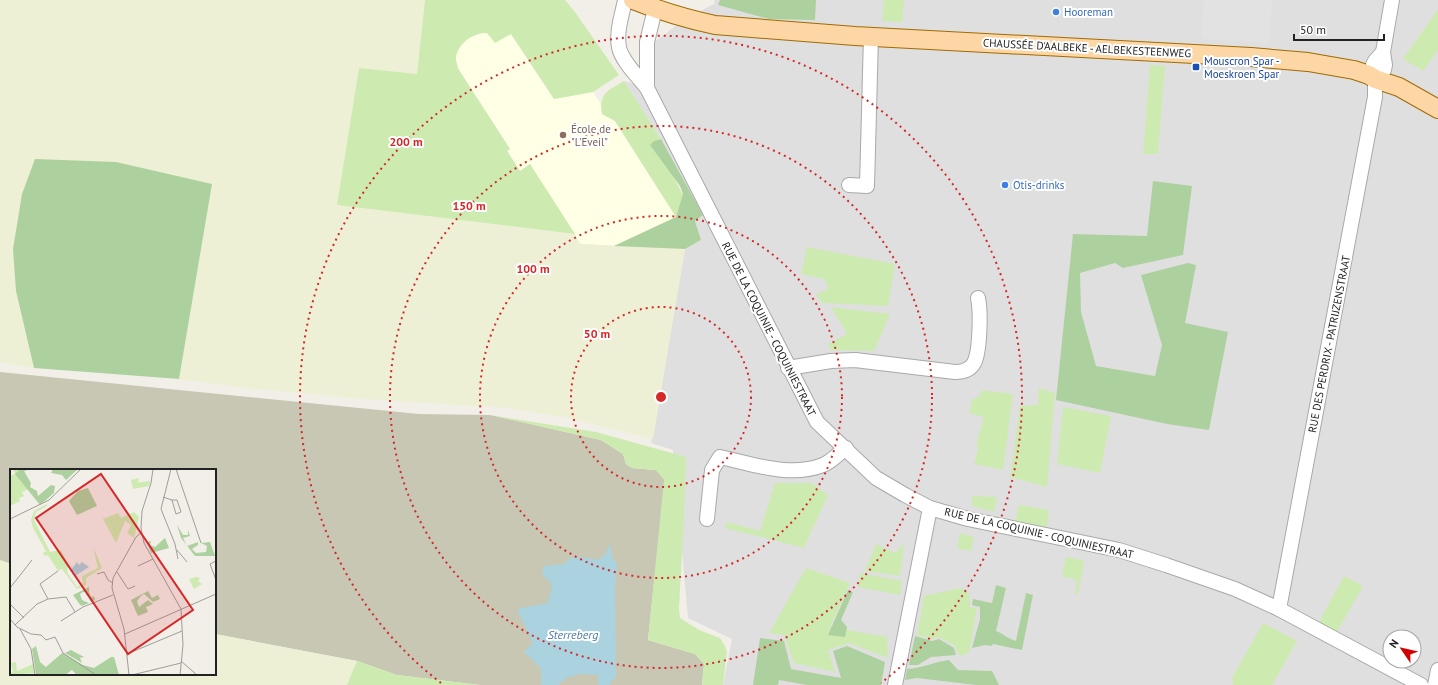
<svg xmlns="http://www.w3.org/2000/svg" width="1438" height="685" font-family="'PT Sans',sans-serif">
  <style>
    .residential { fill: #e0dfdf; fill-rule: evenodd }
    .education { fill: #ffffe5 }
    .construction { fill: #c7c7b4 }
    .farmland { fill: #eef0d5 }
    .grass { fill: #cdebb0 }
    .forest { fill: #add19e }
    .parking { fill: #e2e2e2 }
    .water { fill: #aad3df }
    .lines { fill: none; stroke-linecap: round; stroke-linejoin: round }
    .minor-casing { stroke: #a9a9a9; stroke-width: 16 }
    .major-casing { stroke: #a06b00; stroke-width: 20 }
    .minor { stroke: #fff; stroke-width: 14 }
    .major { stroke: #fcd6a4; stroke-width: 18 }
    .ring { fill: none; stroke: #d62828; stroke-width: 2; stroke-dasharray: 2 4 }
    .shop-dot { fill: #3f7fe0; stroke: #fff; stroke-width: 1.5 }
    .transit-dot { fill: #1a4fb4; stroke: #fff; stroke-width: 1.5 }
    .education-dot { fill: #8d6e63; stroke: #fff; stroke-width: 1.5 }
    .labels { text-anchor: middle; stroke-width: 4; stroke-linejoin: round; paint-order: stroke }
    .shop-label { font-size: 11px; fill: #366cbe; stroke: #fff; text-anchor: start }
    .street-label { font-size: 11px; fill: #222; stroke: #fff }
    .transit-label { font-size: 11px; fill: #164399; stroke: #fff; text-anchor: start }
    .education-label { font-size: 11px; fill: #785e54; stroke: #fff; text-anchor: start }
    .water-label { font-size: 12px; font-style: italic; fill: #4a7aab; stroke: #fff }
    .inset-road { fill: none; stroke: #9f9d99; stroke-width: 1 }
    .view { fill: #d62828; fill-opacity: 0.15; stroke: #d62828; stroke-width: 2 }
    .inset-edge { fill: none; stroke: #222; stroke-width: 2 }
    .centre { fill: #d62828; stroke: #fff; stroke-width: 2 }
    .ring-label { font-size: 12px; text-anchor: middle; font-weight: bold; fill: #d62828; stroke: #fff; stroke-width: 4; stroke-linejoin: round; paint-order: stroke }
  </style>
  <rect width="100%" height="100%" fill="#f2efe9"/>
  <path class="residential" d="M715 0H1438V685H723L732 639 688 618 673 450 651 443 685 249 701 240 695 221 703 215 661 139 624 81 647 88 654 42 685 19 714 4ZM1390 637H1414V661H1390Z"/>
  <polygon class="education" points="483,33 487,33 490,36 511,34 554,99 593,92 600,103 602,114 615,121 676,217 614,246 580,244 530,164 520,171 507,151 510,149 459,70 456,61 456,55 460,47 467,39"/>
  <polygon class="construction" points="0,372 419,414 490,415 601,440 623,454 626,464 632,468 656,470 665,480 648,640 695,654 704,664 702,685 480,685 397,675 357,661 215,634 215,470 11,470 11,564 0,560"/>
  <g class="farmland">
    <polygon points="0,0 425,0 417,74 359,68 337,205 575,234 580,244 685,249 653,439 563,417 506,408 377,400 246,388 179,379 212,184 29,341 34,368 0,362"/>
    <polygon points="0,560 11,564 11,674 215,674 215,634 357,661 347,685 0,685"/>
  </g>
  <g class="grass">
    <path d="M425 0H565L575 12 619 75 593 92 554 99 511 34 495 43 487 33C474 32 458 43 456 57 456 62 457 66 459 70L510 149 507 151 520 171 530 164 575 234 337 205 359 68 417 74Z"/>
    <polygon points="884,0 904,0 902,22 882,21"/>
    <polygon points="1438,9 1438,50 1423,71 1403,59"/>
    <polygon points="1150,65 1165,66 1158,154 1143,154"/>
    <path d="M624 81 661 139 654 141 683 195 676 217 615 121 602 114C599 93 607 91 624 81Z"/>
    <polygon points="807,247 895,264 888,306 822,303 816,295 829,288 824,279 801,274"/>
    <polygon points="831,307 890,314 874,351 831,350 828,344 847,334"/>
    <polygon points="1039,388 1055,393 1047,487 1010,477 1020,406 1038,405"/>
    <polygon points="982,390 1013,394 1003,470 974,464 978,449 977,442 984,417 969,413 972,400 980,396"/>
    <polygon points="1063,407 1111,416 1100,473 1057,464"/>
    <polygon points="490,415 596,432 686,457 684,518 679,608 680,618 699,630 720,638 725,646 727,652 723,685 702,685 704,664 695,654 648,640 664,480 656,470 632,468 626,464 623,454 601,440"/>
    <polygon points="775,483 812,483 828,495 804,548 725,528 727,522 760,531"/>
    <polygon points="972,496 997,497 994,512 972,506"/>
    <polygon points="1019,505 1049,510 1047,528 1015,521"/>
    <polygon points="960,533 974,537 971,551 957,548"/>
    <polygon points="904,542 900,576 865,571 876,544 896,553"/>
    <polygon points="1066,557 1084,561 1078,594 1075,594 1077,580 1062,576"/>
    <polygon points="806,568 850,583 830,627 887,637 888,658 849,643 828,650 835,672 794,663 784,635 769,633"/>
    <polygon points="860,573 902,581 900,595 858,587"/>
    <polygon points="1344,576 1363,586 1337,632 1319,622"/>
    <polygon points="960,588 968,591 970,599 970,608 977,608 969,653 960,656 954,645 939,637 932,639 917,635 924,596"/>
    <polygon points="1263,623 1297,641 1272,685 1233,685 1232,678"/>
    <polygon points="357,661 397,675 480,685 347,685"/>
  </g>
  <g class="forest">
    <polygon points="720,0 816,0 815,20 769,19 718,5"/>
    <polygon points="661,139 703,215 695,221 701,240 685,249 614,246 676,217 683,194 680,186 650,145 654,141"/>
    <polygon points="35,159 116,162 212,184 179,379 34,368 16,291 13,249 22,194"/>
    <polygon points="1153,181 1192,186 1183,255 1123,268 1115,263 1080,273 1081,312 1096,366 1155,376 1162,345 1141,275 1188,263 1196,265 1185,323 1228,332 1209,430 1167,424 1056,400 1073,234 1147,236"/>
    <path d="M996 585 1006 588 996 631C1004 634 1008 639 1016 641L1026 593 1033 595 1022 650 993 644 992 646 985 645 972 648 980 619V607L972 605 973 599 992 603Z"/>
    <polygon points="848,590 853,592 841,620 847,627 845,637 828,635"/>
    <polygon points="915,636 932,641 939,639 954,648 956,655 931,657 918,665 909,665"/>
    <polygon points="760,638 784,641 791,669 841,678 833,651 847,646 885,662 881,685 807,685 779,680 778,685 753,685"/>
    <path d="M949 660 958 670 992 671 999 685H976L917 678 905 680 907 669C922 668 934 662 949 660Z"/>
  </g>
  <polygon class="parking" points="1204,0 1272,0 1269,43 1201,39"/>
  <polygon class="water" points="610,544 612,557 617,564 615,587 616,676 609,685 598,685 598,675 581,674 568,677 558,685 541,685 541,668 524,652 533,643 517,609 548,603 552,584 542,574 544,566 564,564 570,558 581,557 599,560 605,554"/>
  <g class="lines">
    <g class="minor-casing">
      <g id="minor">
        <path d="M625 0C622 15 616 32 619 47 621 60 638 77 647 88L817 422 876 478 905 495 930 508 968 519 1119 550 1166 565 1235 589 1279 609 1421 685"/>
        <polyline points="1375,79 1384,70 1385,65 1383,52 1392,0"/>
        <polyline points="647,88 647,42 655,9"/>
        <polyline points="849,185 867,186 871,36"/>
        <path d="M788 368 831 361 855 360 955 372C962 372 970 370 974 363 980 352 981 312 978 298"/>
        <path d="M707 519 712 470 720 457C753 464 790 478 823 465 831 462 839 453 846 448"/>
        <polyline points="1279,609 1375,97 1375,79 1372,70 1373,65 1375,61 1383,52"/>
        <polyline points="895,685 930,508"/>
        <polyline points="1435,685 1438,670"/>
      </g>
    </g>
    <g class="major-casing">
      <path id="major" d="M633 0C660 11 687 19 715 25L855 36 1251 57 1308 62 1354 70 1369 75 1375 79 1399 87 1438 109"/>
    </g>
    <use href="#minor" class="minor"/>
    <use href="#major" class="major"/>
  </g>
  <g class="ring">
    <circle cx="661" cy="397" r="90"/>
    <circle cx="661" cy="397" r="181"/>
    <circle cx="661" cy="397" r="271"/>
    <path d="M441 683A361 361 0 1 1 881 683"/>
  </g>
  <g class="shop-dot">
    <circle cx="1056" cy="12" r="4"/>
    <circle cx="1005" cy="185" r="4"/>
  </g>
  <rect class="transit-dot" x="1192" y="63" width="8" height="8" rx="2"/>
  <circle class="education-dot" cx="563" cy="135" r="4"/>
  <g class="labels">
    <g class="shop-label">
      <text x="1064" y="16">Hooreman</text>
      <text x="1013" y="189">Otis-drinks</text>
    </g>
    <g class="street-label">
      <text transform="translate(1087 48) rotate(3)" y="4">CHAUSSÉE D'AALBEKE - AELBEKESTEENWEG</text>
      <text transform="translate(769 329) rotate(63)" y="4">RUE DE LA COQUINIE - COQUINIESTRAAT</text>
      <text transform="translate(1329 344) rotate(-79)" y="4">RUE DES PERDRIX - PATRIJZENSTRAAT</text>
      <text transform="translate(1039 533) rotate(13)" y="4">RUE DE LA COQUINIE - COQUINIESTRAAT</text>
    </g>
    <g class="transit-label">
      <text x="1204" y="65">Mouscron Spar -<tspan x="1204" dy="13">Moeskroen Spar</tspan></text>
    </g>
    <g class="education-label">
      <text x="571" y="133">École de<tspan x="571" dy="13">"L'Eveil"</tspan></text>
    </g>
    <g class="water-label">
      <text x="573" y="639">Sterreberg</text>
    </g>
  </g>
  <g transform="translate(10 469)">
    <rect width="206" height="206" fill="#f2efe9"/>
    <path d="M3 0H10L7 5 18 20 12 23 14 27 9 29 10 32 0 37V7L5 5ZM129 9 128 14H125L140 12 139 17 123 20 121 11ZM37 35V37L26 43 24 51 40 83 51 81 58 95 57 103 67 118 73 114 72 107 88 99 83 78 88 89 92 99 76 109V116L67 120 52 100 48 102 38 86 35 87 33 84 36 82 23 59 21 51 24 42ZM124 43 129 48 124 69 117 64 121 56 115 52 106 74 93 50 108 44 111 49ZM186 108 190 109 188 112 192 115 184 120 179 110ZM6 193 7 202 23 195 24 204 0 206 3 202 1 194Z" fill="#cdebb0"/>
    <path d="M10 0H22L14 2 21 14 20 18 27 22 28 27 41 16 45 17 44 24 30 36 5 5ZM43 0H68L56 11 52 6 41 4ZM78 19 87 37 67 46 59 32 68 22ZM167 56 173 66H178V61L180 67 173 69 177 77 188 73V76L182 80 186 84 196 83 197 77 191 74 200 73 205 87H185L171 69ZM155 69 159 79 141 84 137 73 141 72 140 76 145 78ZM79 118V123L81 128 84 127 85 131 81 133 77 123H73L70 125 72 131 79 134 72 137 71 135V137L63 126ZM138 122 142 129 148 126 150 130 143 133 134 125 131 127 127 132 129 138 138 131 143 135 136 138 138 143 128 147 121 131ZM26 177 30 193 36 198 52 184 73 196 84 199 101 188H104L109 206H67L62 201 55 206H26L22 180ZM61 181 74 188 70 189 72 194 55 184Z" fill="#add19e"/>
    <path d="M67 93 69 96 72 93 79 98 65 107V103L60 102Z" fill="#aad3df"/>
    <path class="inset-road" d="M143 0 141 14 132 42 131 59 134 74 171 140 173 176 170 206M161 0 151 40 165 75 168 90M166 0 191 74M153 28 162 31 166 45 171 43 167 31H162M0 50 39 31 71 0M167 81 177 93M206 92 200 95 206 111M128 97 143 90M107 103 118 120 125 117M87 105 94 103 98 111 103 114M0 119 22 91M38 130 30 115 48 102M0 135 14 149M0 150 7 158 21 165 31 166 36 171 45 168 53 184 86 206M51 152 73 138 103 126M5 156 27 135 38 130 56 128 65 143M10 160 21 180 25 206M115 165 206 125M117 185 172 162M171 192 187 206M119 206 114 160 102 119 103 109 126 68 131 64M122 206 171 194"/>
    <path class="view" d="M91 5 183 141 118 185 26 49Z"/>
    <rect width="206" height="206" class="inset-edge"/>
  </g>
  <circle cx="661" cy="397" r="6" class="centre"/>
  <g class="ring-label">
    <text x="406" y="146">200 m</text>
    <text x="469" y="210">150 m</text>
    <text x="533" y="273">100 m</text>
    <text x="597" y="338">50 m</text>
  </g>
  <g transform="translate(1402 649) rotate(304)"><circle r="19" fill="#ffffff" stroke="#a7a7a7"/>
  <path d="M0-3L7 15L0 10L-7 15Z" fill="#d40000"/>
  <text y="-6" font-size="11" font-weight="bold" text-anchor="middle" fill="#222222">N</text>
  </g>
  <path d="M1294 34v6h90v-6" fill="none" stroke="#222222" stroke-width="2"/>
  <text x="1300" y="34" font-size="12" fill="#222222" stroke="#ffffff" stroke-width="3" paint-order="stroke">50 m</text>
</svg>
